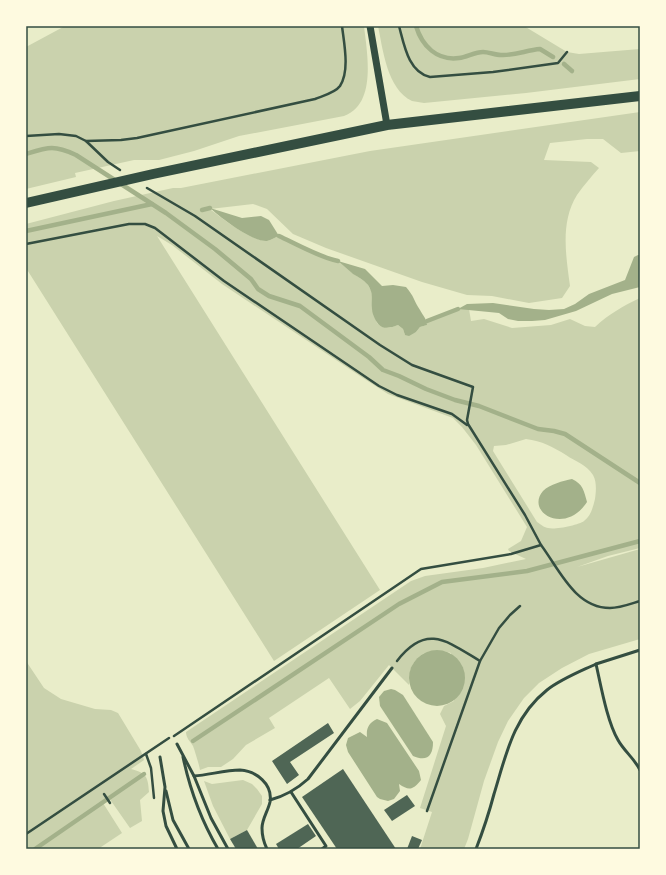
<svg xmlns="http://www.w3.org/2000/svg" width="666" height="875" font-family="'Crimson Pro',serif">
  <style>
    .green { fill: #cad2ad; fill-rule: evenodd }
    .water { fill: #a3b18a }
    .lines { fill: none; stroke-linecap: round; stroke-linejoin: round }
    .stream { stroke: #a3b18a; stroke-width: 4.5 }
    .building { fill: #4f6655 }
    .path { stroke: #344e41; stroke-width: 2.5 }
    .service { stroke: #344e41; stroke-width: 3 }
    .tertiary { stroke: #344e41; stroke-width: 7 }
    .primary { stroke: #344e41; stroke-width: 10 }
    .neatline { fill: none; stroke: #344e41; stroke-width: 1.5 }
  </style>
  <rect width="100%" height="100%" fill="#e9edc9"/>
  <g class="green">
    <path d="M65 26H364C367 53 377 104 344 116L239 136 194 151 159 160H134L75 173 76 177 26 189V47Z"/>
    <path d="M378 26H524L567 52 579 54 640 49V79L526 93 424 103C420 102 416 102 412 101 387 89 383 50 378 26Z"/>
    <path d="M640 112V151L621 153 603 139H587L550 143 544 160 591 162 599 168C591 177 584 185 577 195 560 222 566 256 570 286L562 298 529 303 492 296 467 295 422 282 326 248 293 234 267 209 253 204 210 209C221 218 253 242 267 241 271 240 276 237 279 236L317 253 327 259 338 261 352 273 366 282 371 290 373 300 372 309 377 323 382 327 389 328 398 325 403 329 405 335 416 332 420 327 427 325V321L458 309H469L471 321 484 319 512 328 551 325 570 319 585 326 595 327C609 314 623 306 640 298V548L608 556 577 567 640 549V639L589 654 562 668 539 683 524 698 508 721 498 742 484 781 468 839 464 849H420L432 812 420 808 446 726 440 714 444 706 454 701 451 653C425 645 408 658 409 685L389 665 360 701 350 709 329 678 269 718 275 728 246 745 233 759 221 767H208L200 770C200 768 194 748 193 746 190 741 186 738 186 732L411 581 425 576 483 568 526 559 509 551 508 549 521 541 527 527 476 445 462 427 453 418 388 394 363 378 222 284 172 245 157 236 380 590 274 661 26 268V224L114 201 173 188H181L370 151ZM526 439C542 441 553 447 566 455 576 462 586 464 593 475 597 482 596 492 595 499 593 507 591 516 584 521 579 525 555 530 548 528 545 528 540 524 537 522L493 451 494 446 506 445Z"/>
    <path d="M26 661 44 688 61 699 95 709 111 710 118 713 141 751 144 760 131 769C146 773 148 776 149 792L140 800 142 821 130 828 109 798 103 803 122 833 98 849H26Z"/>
    <polygon points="243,780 252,784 257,789 262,796 262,804 247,830 230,839 213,806 204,781 212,784"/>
  </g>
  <g class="water">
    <path d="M210 208 242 218 261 216 269 220 279 236C276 237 271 240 267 241 252 242 221 218 210 208Z"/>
    <polygon points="638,255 640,255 640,287 612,294 576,311 545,320 532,321 518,321 508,319 499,313 489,312 458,309 467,304 493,303 534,309 549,310 564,309 575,304 589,294 625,280 634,257"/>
    <path d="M338 261 365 269 382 286 393 285 406 287C414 296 414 301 420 310 423 316 427 319 427 325L420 327 416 332 409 336 405 335 403 329 398 325C393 327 387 329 382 327 377 325 372 314 372 309 371 299 374 294 368 285 364 280 358 277 353 274 348 270 343 265 338 261Z"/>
    <path d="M572 479C583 484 584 491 587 502 565 536 525 512 543 491 550 484 563 481 572 479Z"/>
    <circle cx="437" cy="678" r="28"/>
    <path d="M391 689 395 690 403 695 433 742C433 756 427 762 413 756L380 706 379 697 384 691Z"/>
    <path d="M377 719 387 723 419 771 421 780C413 790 409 791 399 784L400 791 394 799 388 801 380 799 377 797 348 752 346 745 348 738 360 732 367 737C366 728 369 723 377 719Z"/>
  </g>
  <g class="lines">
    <g class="stream">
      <path d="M416 26C422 46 437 61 459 58 467 57 475 52 483 52 489 52 495 55 501 55 514 56 527 50 540 49L553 57"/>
      <polyline points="564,64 572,71"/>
      <path d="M26 154C49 147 54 145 76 155L166 213 215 249 251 279 258 289 269 296 300 306 369 357 383 370 399 376 426 389 455 400 479 406 538 429 554 431 565 434 640 483"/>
      <polyline points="202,210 210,208"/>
      <polyline points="26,231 152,204"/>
      <path d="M279 236C296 244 321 258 338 261"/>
      <polyline points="427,321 458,309"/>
      <polyline points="193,741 399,604 442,582 527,571 640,541"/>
      <polyline points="35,849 144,774"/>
    </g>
  </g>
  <g class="building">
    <polygon points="328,723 334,733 290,762 299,775 287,784 272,761"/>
    <polygon points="343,769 396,849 337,849 302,797"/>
    <polygon points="407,795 415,806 392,821 384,810"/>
    <polygon points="308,824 316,836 297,849 279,849 276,844"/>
    <polygon points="247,830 258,849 236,849 230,839"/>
    <polygon points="412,836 422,840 418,849 407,849"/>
  </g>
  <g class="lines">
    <g class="path">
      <path d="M399 26C404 44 408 72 430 77L493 72 558 63 567 52"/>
      <polyline points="26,136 59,134 76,136 86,141 108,162 120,170"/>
      <path d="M86 141 121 140 137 138 315 99C322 96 335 93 340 86 350 71 344 43 342 26"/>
      <polyline points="147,188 195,216 380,345 412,365 473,387 467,420 468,424 525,515 541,545"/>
      <polyline points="26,244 129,224 145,224 155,228 224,281 379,386 397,395 452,414 467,425"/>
      <path d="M397 661C426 623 447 641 480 661"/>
      <path d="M174 736 421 569 511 554 541 545C559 569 575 608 610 608 620 608 630 604 640 601"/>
      <polyline points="146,754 151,768 154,798"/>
      <polyline points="104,794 110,803"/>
      <polyline points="427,811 480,661 499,628 510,615 520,606"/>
      <polyline points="26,834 169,738"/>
    </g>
    <g class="service">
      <polyline points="596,664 640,650"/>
      <polyline points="177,744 194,776 211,818 228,849"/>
      <polyline points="160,757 165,787 163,811 166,826 177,849"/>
      <path d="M183 757C190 790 201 820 218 849"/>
      <path d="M194 776C209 775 225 770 240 770 256 771 273 784 270 802 268 811 262 819 262 828 262 835 264 843 267 849"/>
      <polyline points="166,791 173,820 189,849"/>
      <polyline points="291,792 326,846 322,849"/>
      <path d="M270 800C285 796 297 789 308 779L392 668"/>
      <path d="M476 849C483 831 489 813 494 794 506 755 513 717 547 690 561 679 579 672 596 664 601 686 607 721 618 740 624 751 634 758 640 770"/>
    </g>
    <polyline class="tertiary" points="370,26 387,125"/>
    <polyline class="primary" points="26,203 153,174 387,125 640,96"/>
  </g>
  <rect width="666" height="875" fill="none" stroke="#fefae0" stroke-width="54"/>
  <rect x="27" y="27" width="612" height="821" class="neatline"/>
</svg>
